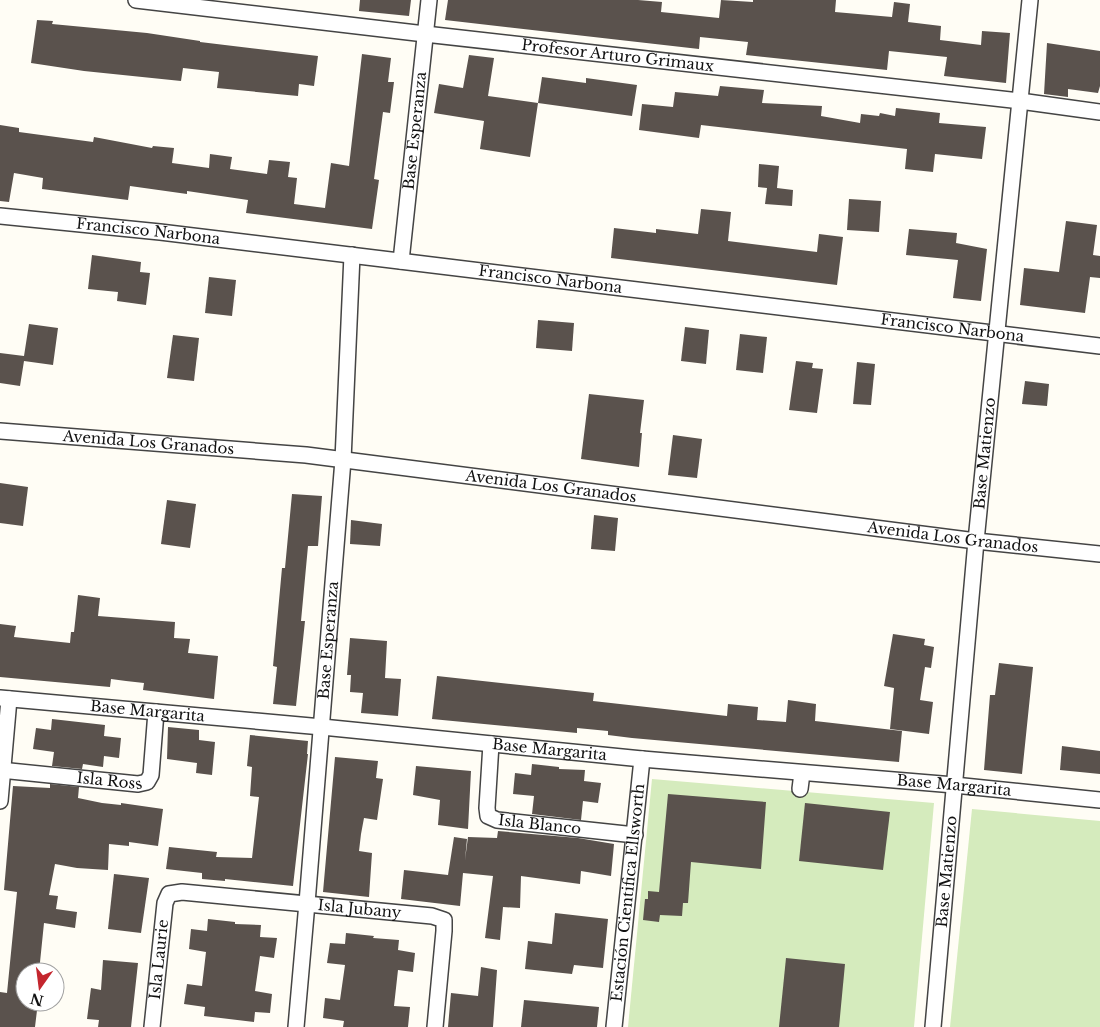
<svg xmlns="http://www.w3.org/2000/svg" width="1100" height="1027" font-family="'Libre Baskerville',serif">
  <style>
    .park { fill: #d5ebbd }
    .building { fill: #5a524d }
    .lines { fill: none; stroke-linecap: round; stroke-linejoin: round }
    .street-casing { stroke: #444; stroke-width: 18 }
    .street { stroke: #fff; stroke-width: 15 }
    .labels { text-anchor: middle; stroke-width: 5; stroke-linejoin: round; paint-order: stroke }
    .street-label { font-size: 15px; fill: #111; stroke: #fff }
  </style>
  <rect width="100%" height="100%" fill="#fffdf5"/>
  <g class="park">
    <polygon points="652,779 934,803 914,1027 628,1027"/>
    <polygon points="972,809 1100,821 1100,1027 950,1027"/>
  </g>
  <g class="building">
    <polygon points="360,0 411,0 409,16 359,11"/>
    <polygon points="448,0 638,0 662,2 661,12 719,18 721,0 753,2 753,0 836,0 835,12 892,17 894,2 910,4 908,22 941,26 940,40 981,45 982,31 1010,33 1006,83 944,76 947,57 889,51 887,70 746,55 748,42 700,37 699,49 445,20"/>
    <polygon points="37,20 53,21 52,24 147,33 200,41 200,42 318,56 314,86 299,84 298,96 217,88 219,72 183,68 181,81 84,71 31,63"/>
    <polygon points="1047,43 1100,51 1100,86 1098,93 1068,89 1068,97 1044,94"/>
    <polygon points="362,54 391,58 388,82 394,82 390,113 383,112 374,179 379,180 372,229 246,213 248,200 187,191 187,194 130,186 128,200 42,189 43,178 14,173 9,202 0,201 0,125 19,128 19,132 93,142 94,137 152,148 153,146 174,148 172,163 209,168 210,154 232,157 230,169 267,174 269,160 290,162 288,177 297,178 294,204 325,208 331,163 349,166"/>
    <polygon points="469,55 494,58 488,96 538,103 530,157 480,149 484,121 434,113 439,84 463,88"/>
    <polygon points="542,77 586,83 586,78 637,85 632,116 538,103"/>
    <polygon points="720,86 764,90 762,103 822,106 821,116 860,123 861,114 879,116 880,113 895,116 896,108 940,113 939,123 986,127 982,159 935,154 933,172 905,169 907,149 701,125 699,138 639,130 642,104 673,107 675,92 718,96"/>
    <polygon points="759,164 779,166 777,188 793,190 792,206 765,204 767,188 758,187"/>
    <polygon points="849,199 881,201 879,232 847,230"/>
    <polygon points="701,209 731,212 728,241 817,252 819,234 843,237 837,285 611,258 614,228 656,233 656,229 698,234"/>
    <polygon points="1066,221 1097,225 1093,255 1100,256 1100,278 1090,277 1085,313 1020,305 1024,268 1059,272"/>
    <polygon points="909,229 957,233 956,243 987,249 981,301 953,298 958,260 906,255"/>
    <polygon points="92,255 141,262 140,272 150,273 146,305 117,301 118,292 88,289"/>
    <polygon points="209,277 236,280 232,316 205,313"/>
    <polygon points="538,320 574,323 572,351 536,348"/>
    <polygon points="29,324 58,328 53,365 24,361 20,386 0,383 0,353 24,356"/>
    <polygon points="685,327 709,330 706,364 681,361"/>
    <polygon points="740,334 767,337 763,373 736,370"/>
    <polygon points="173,335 199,338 194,381 167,378"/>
    <polygon points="796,361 813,363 812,368 823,369 817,413 789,410"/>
    <polygon points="857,362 875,364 871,405 853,404"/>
    <polygon points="1025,381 1049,384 1047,406 1022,404"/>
    <polygon points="589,394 644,400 640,433 642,433 639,467 581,459"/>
    <polygon points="673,435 702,439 697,478 668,475"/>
    <polygon points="0,483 28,487 23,526 0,523"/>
    <polygon points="292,494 322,496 318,546 308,546 301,621 305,621 296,706 273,704 277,667 273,666 282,568 285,568"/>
    <polygon points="167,500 196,504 190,548 161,544"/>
    <polygon points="594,515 618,518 615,551 591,549"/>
    <polygon points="351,520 382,524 380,546 350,544"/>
    <polygon points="78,595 100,598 98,616 175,622 174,638 190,639 188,653 218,656 214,699 143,690 144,683 126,681 111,679 110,687 0,677 0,624 16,626 14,637 70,643 71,632 74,632"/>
    <polygon points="893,634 925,639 924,645 934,647 931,668 925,667 920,700 933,702 929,734 890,729 894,688 884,686"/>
    <polygon points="350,638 387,641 385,678 401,679 398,716 361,713 363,693 350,692 351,675 347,675"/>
    <polygon points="999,663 1033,667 1022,774 984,770 990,695 995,695"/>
    <polygon points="437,676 594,693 593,701 727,716 728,704 758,707 757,720 786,722 788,700 816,704 815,721 902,731 899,762 632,738 608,735 608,731 577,728 577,733 432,719"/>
    <polygon points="52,719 105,725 104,736 121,738 119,758 104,756 103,767 83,764 82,769 52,766 54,752 33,749 36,728 51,730"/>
    <polygon points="168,727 199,730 199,740 215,742 212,775 196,773 197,763 167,759"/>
    <polygon points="250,735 308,741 307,754 308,754 293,886 225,879 225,881 202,879 202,873 166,869 169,847 217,852 216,857 252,858 259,797 250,796 252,767 247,766"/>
    <polygon points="1062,746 1100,751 1100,774 1060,770"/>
    <polygon points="335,757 378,761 376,778 383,779 377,820 364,818 361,834 359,851 372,853 369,897 323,892"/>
    <polygon points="532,764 559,767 559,769 585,770 584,781 601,783 598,803 583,801 581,820 532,814 534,796 513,794 515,773 531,775"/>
    <polygon points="416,766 471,771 468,829 438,825 440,800 413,795"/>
    <polygon points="50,784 79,787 78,798 102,803 121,805 121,803 163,809 158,846 129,842 129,846 109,844 108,870 77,868 55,864 49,895 58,896 56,909 77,912 75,928 44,923 39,972 25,972 25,1002 38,1002 35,1027 0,1027 0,992 7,993 17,892 4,890 13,786 50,788"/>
    <polygon points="668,794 766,802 761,869 691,862 688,903 683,903 682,916 660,915 659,922 643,920 645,899 648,899 648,891 659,892"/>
    <polygon points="805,803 890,812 883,870 799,861"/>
    <polygon points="498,831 578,838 614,844 611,876 581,871 580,884 521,876 520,908 503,907 500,940 485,938 493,876 463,873 460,906 401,899 404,870 448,875 454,837 467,839 465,860 468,837 497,838"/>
    <polygon points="114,874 149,878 141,933 108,929"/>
    <polygon points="555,913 608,919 603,968 574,965 572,974 525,969 528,941 552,944"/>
    <polygon points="208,919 235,922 235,924 261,925 260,937 277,938 274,958 260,956 255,991 272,994 270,1013 255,1012 254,1022 204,1016 205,1007 184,1004 187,984 202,986 206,952 189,949 191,929 207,931"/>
    <polygon points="346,933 374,936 373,938 399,940 398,950 415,953 413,972 398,970 394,1006 410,1007 408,1027 343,1027 344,1021 323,1018 325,998 340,1000 345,965 327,963 330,943 345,944"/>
    <polygon points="786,958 845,964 839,1027 779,1027"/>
    <polygon points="103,960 138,963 131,1027 98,1027 99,1020 87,1019 91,988 101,990"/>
    <polygon points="481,967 497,970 493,1027 448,1027 451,993 478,996"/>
    <polygon points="524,1000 599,1007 597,1027 521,1027"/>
  </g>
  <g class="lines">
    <g class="street-casing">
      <g id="street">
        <path id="s1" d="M136 0 425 34 1020 101 1100 112"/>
        <path id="s2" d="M0 216 160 232 1100 346"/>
        <path id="s3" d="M401 261 429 0"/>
        <path id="s4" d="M0 431 306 455 976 541 1100 554"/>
        <path id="s5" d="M0 698 322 727 642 759 954 785 1100 800"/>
        <path id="s6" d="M491 744 487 808 488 816 497 820 635 835"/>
        <path id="s7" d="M0 770 138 784 147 782 151 775 156 712"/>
        <polyline points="800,789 802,773"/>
        <polyline points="0,801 9,699"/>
        <path id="s8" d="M152 1027 165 903 169 894 182 892 432 916 444 920V931L435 1027"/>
        <path id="s9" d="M296 1027 307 903 343 460 352 255"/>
        <path id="s10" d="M614 1027 642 759"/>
        <path id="s11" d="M933 1027 976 541 1030 0"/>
      </g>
    </g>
    <use href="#street" class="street"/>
  </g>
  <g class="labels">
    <g class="street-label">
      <text dy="5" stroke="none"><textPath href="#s1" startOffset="485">Profesor Arturo Grimaux</textPath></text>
      <text dy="5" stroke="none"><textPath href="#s3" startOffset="131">Base Esperanza</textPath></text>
      <text dy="5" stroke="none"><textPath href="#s2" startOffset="149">Francisco Narbona</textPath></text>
      <text dy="5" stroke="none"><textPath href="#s2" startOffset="554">Francisco Narbona</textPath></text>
      <text dy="5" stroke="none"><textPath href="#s2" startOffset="959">Francisco Narbona</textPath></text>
      <text dy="5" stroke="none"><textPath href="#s4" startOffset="149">Avenida Los Granados</textPath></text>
      <text dy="5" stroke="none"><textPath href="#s11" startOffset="576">Base Matienzo</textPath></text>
      <text dy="5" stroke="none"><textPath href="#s4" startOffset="554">Avenida Los Granados</textPath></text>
      <text dy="5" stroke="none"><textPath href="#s4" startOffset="959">Avenida Los Granados</textPath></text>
      <text dy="5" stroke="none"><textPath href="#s9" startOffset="388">Base Esperanza</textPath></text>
      <text dy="5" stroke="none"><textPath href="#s5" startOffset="148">Base Margarita</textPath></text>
      <text dy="5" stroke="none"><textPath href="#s5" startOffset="552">Base Margarita</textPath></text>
      <text dy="5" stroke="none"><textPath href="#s7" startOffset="110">Isla Ross</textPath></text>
      <text dy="5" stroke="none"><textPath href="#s5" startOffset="958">Base Margarita</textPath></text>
      <text dy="5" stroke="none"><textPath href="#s6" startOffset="125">Isla Blanco</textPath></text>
      <text dy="5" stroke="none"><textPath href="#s11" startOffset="156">Base Matienzo</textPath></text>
      <text dy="5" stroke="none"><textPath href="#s10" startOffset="135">Estación Cientifica Ellsworth</textPath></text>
      <text dy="5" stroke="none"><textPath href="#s8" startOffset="326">Isla Jubany</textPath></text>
      <text dy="5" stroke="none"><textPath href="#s8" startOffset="68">Isla Laurie</textPath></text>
    </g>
  </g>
  <g transform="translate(40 987) rotate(194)"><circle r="24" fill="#ffffff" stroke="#a0a0a0"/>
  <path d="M0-4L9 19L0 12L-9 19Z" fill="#c4262e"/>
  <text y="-8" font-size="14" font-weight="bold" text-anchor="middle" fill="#111111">N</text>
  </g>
</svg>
